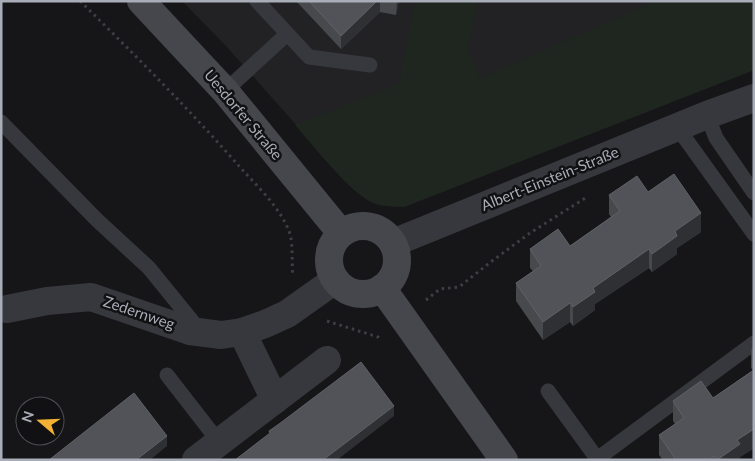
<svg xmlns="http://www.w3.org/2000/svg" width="755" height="461" font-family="Lato,sans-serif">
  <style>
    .built { fill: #222225 }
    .green { fill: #1e261f }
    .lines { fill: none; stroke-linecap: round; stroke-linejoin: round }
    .path { stroke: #3d3f44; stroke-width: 3; stroke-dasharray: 2.5 4; stroke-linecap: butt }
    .lane { stroke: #37383d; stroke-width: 15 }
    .street { stroke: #37383d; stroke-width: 28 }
    .secondary { stroke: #45474d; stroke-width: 28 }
    .wall { fill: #47494d }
    .shaded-wall { fill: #2f3033 }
    .building { fill: #525359; stroke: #5f6168 }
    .labels { text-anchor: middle; stroke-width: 5; stroke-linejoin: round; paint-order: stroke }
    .street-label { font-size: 15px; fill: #a8adb8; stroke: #111113 }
  </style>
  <rect width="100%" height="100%" fill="#161618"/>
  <polygon class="built" points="182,1 754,1 754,70 404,207 383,206 372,202 354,190 226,46"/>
  <path class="green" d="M415 1H477L468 49 480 78 656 1H754V70L404 207C393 206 383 207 373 203 351 194 312 144 295 125L399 84Z"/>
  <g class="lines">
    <g class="path">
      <path d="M80 1C134 54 188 108 238 165 256 185 279 206 289 231 294 245 291 261 293 276"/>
      <polyline points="426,300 440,289 459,287 492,261 530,233 587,197"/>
      <polyline points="327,321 378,337 380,339"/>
    </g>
    <g class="lane">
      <polyline points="257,1 309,57 370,65"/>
      <polyline points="225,91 287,34"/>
      <polyline points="707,115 716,138 754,193"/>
      <polyline points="1,122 97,220 149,268 201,332"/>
      <polyline points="677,127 754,234"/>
      <polyline points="167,375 219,442"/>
      <polyline points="548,391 598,460"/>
      <polyline points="597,459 754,343"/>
    </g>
    <g class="street">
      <polyline points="393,243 707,115 754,98"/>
      <polyline points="7,309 47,301 91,297 190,331 221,335 242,332 265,324 287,314 335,280"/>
      <polyline points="242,332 275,400"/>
      <polyline points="196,460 327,360"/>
    </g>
    <g class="secondary">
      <polyline points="141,1 225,91 341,233"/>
      <circle cx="363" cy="260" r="34"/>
      <polyline points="382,288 504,460"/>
    </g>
  </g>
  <g class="wall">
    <polygon points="296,1 399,1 396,15 380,12 341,49"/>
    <polygon points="648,192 701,232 677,248 677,254 652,272 649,268 595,304 595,310 573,326 570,322 543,340 516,301 516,283 533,271 530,268 530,249 570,246 611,217 609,214 609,195"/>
    <polygon points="754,347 754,448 740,457 740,460 663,460 659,455 659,435 675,424 673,421 673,401 713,398 753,370 751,368 751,349"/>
  </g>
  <g class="shaded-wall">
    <polygon points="377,1 380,1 380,12 341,49 341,36"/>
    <polygon points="397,1 399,1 396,15"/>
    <polygon points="701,213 701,232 677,248 677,254 652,272 652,254 675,231"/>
    <polygon points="649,249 649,268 595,304 595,310 573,326 573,307 593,288"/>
    <polygon points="570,303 570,322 543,340 543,322"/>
    <polygon points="394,406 394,416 337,460 323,460"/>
    <polygon points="754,429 754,448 740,457 740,460 717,460 737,440"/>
    <polygon points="167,436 167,446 150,460 136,460"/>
  </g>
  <g class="building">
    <polygon points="309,1 377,1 341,36"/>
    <polygon points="674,174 701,213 675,231 677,236 652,254 649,249 593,288 595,292 573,307 570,303 543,322 516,283 541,266 530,249 558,229 570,246 620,211 609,195 637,176 648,192"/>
    <polygon points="361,362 394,406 323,460 235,460 270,433 269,431 279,424"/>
    <polygon points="754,370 754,429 737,440 740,444 717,460 714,456 709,460 676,460 659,435 684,418 673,401 701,381 713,398"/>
    <polygon points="134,393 167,436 136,460 49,460"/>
  </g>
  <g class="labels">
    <g class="street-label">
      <text transform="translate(243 115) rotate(50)" y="5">Uesdorfer Straße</text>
      <text transform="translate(550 179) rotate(-22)" y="5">Albert-Einstein-Straße</text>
      <text transform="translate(139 313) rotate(19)" y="5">Zedernweg</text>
    </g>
  </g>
  <rect width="755" height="461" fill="none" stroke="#a8adb8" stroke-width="5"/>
  <g transform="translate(40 421) rotate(289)"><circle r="24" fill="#111113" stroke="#4d4f55"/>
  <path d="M0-4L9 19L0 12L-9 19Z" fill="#f2b134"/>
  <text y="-8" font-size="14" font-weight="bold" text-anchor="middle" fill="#a8adb8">N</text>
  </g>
</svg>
